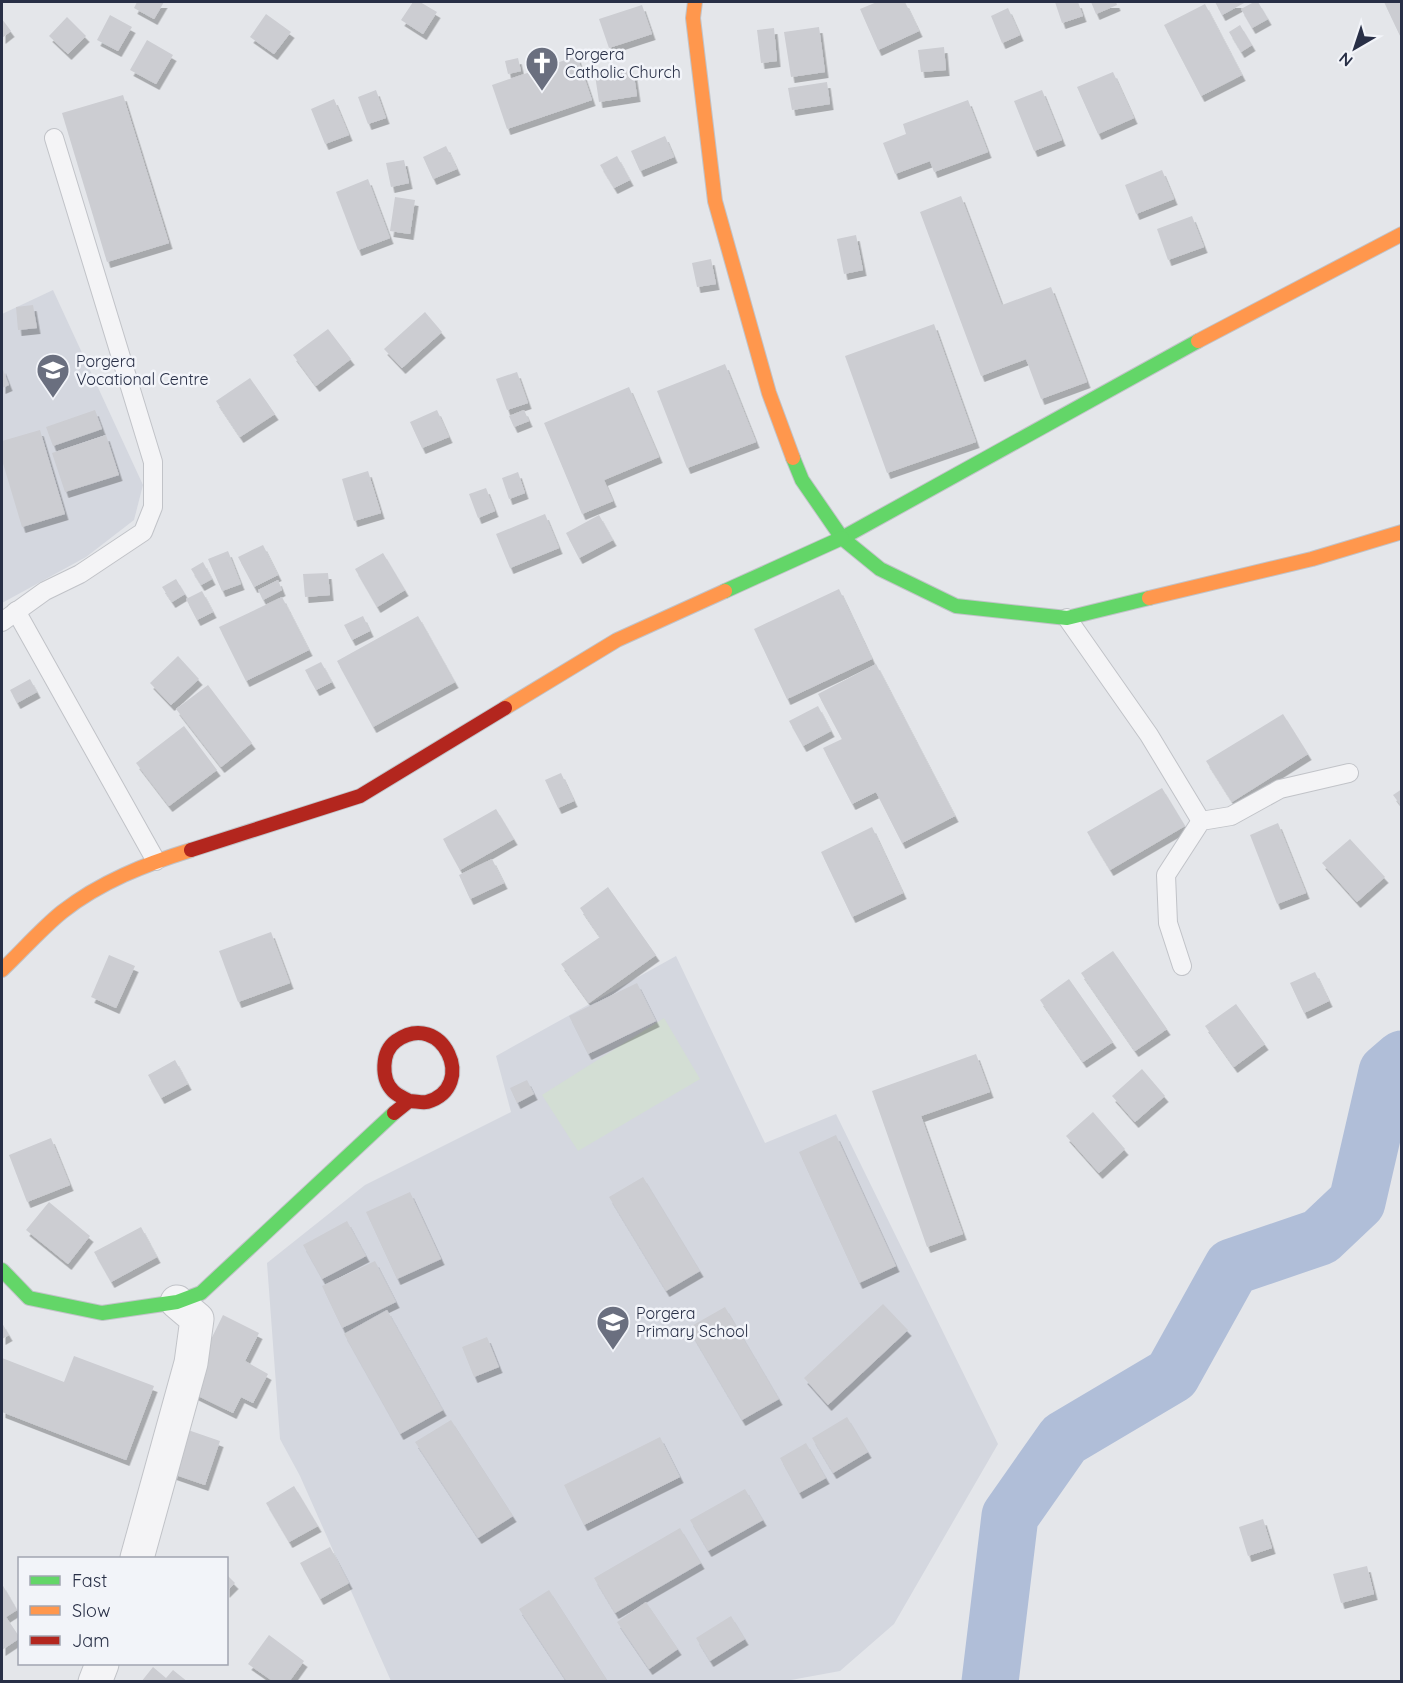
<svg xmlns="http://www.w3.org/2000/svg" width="1403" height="1683" font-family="Quicksand,sans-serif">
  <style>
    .built { fill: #d4d7df }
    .green { fill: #d3ded4 }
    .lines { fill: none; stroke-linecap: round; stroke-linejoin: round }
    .river { stroke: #b0bed8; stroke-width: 57 }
    .building { fill: #cccdd2; filter: url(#shadow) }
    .lane-casing { stroke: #c1c3c8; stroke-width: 20 }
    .street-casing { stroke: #c1c3c8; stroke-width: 35 }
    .fast-casing { stroke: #c1c3c8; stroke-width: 16 }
    .slow-casing { stroke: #c1c3c8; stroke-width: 16 }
    .jam-casing { stroke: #c1c3c8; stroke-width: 16 }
    .lane { stroke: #f4f4f6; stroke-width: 18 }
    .street { stroke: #f4f4f6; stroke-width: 33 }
    .fast { stroke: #63d668; stroke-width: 14 }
    .slow { stroke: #ff974d; stroke-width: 14 }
    .jam { stroke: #b3261e; stroke-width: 14 }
    .labels { text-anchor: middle; stroke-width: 5; stroke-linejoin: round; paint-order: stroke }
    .poi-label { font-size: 16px; fill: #282f46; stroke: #f2f4f9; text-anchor: start }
  </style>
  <defs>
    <filter id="shadow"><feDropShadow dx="3.5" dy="6" stdDeviation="0" flood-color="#0004"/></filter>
  </defs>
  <rect width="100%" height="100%" fill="#e4e6ea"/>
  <g class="built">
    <polygon points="53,290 143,485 134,520 86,557 2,603 2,314"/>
    <polygon points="676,956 765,1143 836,1114 998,1444 894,1624 840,1671 780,1682 391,1681 300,1476 280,1439 267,1263 365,1185 511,1112 496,1056"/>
  </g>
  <polygon class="green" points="664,1018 700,1079 578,1151 542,1095"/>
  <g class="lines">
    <polyline class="river" points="990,1682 1010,1516 1064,1439 1172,1375 1232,1267 1320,1237 1357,1202 1387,1072 1402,1059"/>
  </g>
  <g class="building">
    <polygon points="137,2 164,2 154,19 134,8"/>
    <polygon points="413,2 420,2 437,12 423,34 401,20"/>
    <polygon points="877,2 905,2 919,31 878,50 860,9"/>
    <polygon points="1055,2 1078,2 1083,16 1062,23"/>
    <polygon points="1091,2 1116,2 1117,5 1096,14"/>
    <polygon points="1215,2 1246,2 1222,15"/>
    <polygon points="1254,2 1258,2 1268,19 1252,28 1241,9"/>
    <polygon points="1384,2 1402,2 1402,40"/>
    <polygon points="1205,4 1242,75 1201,96 1164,25"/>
    <polygon points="642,5 652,34 609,48 599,19"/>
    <polygon points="1008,8 1020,35 1002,43 991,16"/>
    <polygon points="266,14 291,32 274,54 250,37"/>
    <polygon points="110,15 132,27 118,51 97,40"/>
    <polygon points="67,17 86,36 68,54 49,36"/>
    <polygon points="2,19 11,31 2,38"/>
    <polygon points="1240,25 1252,45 1241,52 1229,32"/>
    <polygon points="819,27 825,72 791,77 784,32"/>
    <polygon points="774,28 777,61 761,63 757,30"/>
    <polygon points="147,40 173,55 156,84 130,70"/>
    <polygon points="944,47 946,70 921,72 918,50"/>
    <polygon points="577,56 592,100 507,129 492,85"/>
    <polygon points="518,58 521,71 508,74 505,61"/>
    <polygon points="633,69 637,96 599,102 595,75"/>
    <polygon points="1113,72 1134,118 1098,134 1077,87"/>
    <polygon points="827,82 830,104 792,110 788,88"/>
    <polygon points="376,90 386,118 368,124 358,97"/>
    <polygon points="1042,90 1062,140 1034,151 1014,101"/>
    <polygon points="123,95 169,243 107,262 62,113"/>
    <polygon points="334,99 349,135 325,144 311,109"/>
    <polygon points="968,100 988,152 934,172 930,161 895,174 883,143 906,134 903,124"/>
    <polygon points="665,136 674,157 640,171 631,151"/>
    <polygon points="446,146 457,169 433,179 423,157"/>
    <polygon points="617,156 630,180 614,188 600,165"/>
    <polygon points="404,160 409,183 391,187 386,163"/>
    <polygon points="1162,170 1174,199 1136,214 1125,185"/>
    <polygon points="368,179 390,238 358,250 336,192"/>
    <polygon points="961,196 1002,305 1051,287 1087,382 1041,399 1026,359 981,376 920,212"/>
    <polygon points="395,197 415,200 410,234 390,231"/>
    <polygon points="1192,216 1204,247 1168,260 1157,229"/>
    <polygon points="856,235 863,270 844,274 837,239"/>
    <polygon points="711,259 716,284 697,287 692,263"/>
    <polygon points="33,305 37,328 18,330 16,307"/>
    <polygon points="425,312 442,332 402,368 384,349"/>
    <polygon points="934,324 976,442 887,473 845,356"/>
    <polygon points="328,329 351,359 316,386 293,355"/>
    <polygon points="725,364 756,442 687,468 657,391"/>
    <polygon points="2,367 9,385 2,388"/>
    <polygon points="517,372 528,403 507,410 496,379"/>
    <polygon points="250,378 275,414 240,437 216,401"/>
    <polygon points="629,387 659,457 604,480 613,501 582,514 544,423"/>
    <polygon points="95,410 102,429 53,446 46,427"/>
    <polygon points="437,410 449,437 422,448 410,422"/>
    <polygon points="524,410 529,421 514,427 509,416"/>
    <polygon points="40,430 65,514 22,527 2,460 2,441"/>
    <polygon points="106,435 119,475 65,492 52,453"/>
    <polygon points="368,471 381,513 354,521 342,479"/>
    <polygon points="518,472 525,493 509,499 502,478"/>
    <polygon points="486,488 495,511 478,518 469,494"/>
    <polygon points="545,514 559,548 510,568 496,534"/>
    <polygon points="599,515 613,540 579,558 566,533"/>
    <polygon points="263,545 278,575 254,587 238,557"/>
    <polygon points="228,551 241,584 222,591 208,559"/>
    <polygon points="383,553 405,590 377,607 355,569"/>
    <polygon points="203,562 212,579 201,585 191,569"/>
    <polygon points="328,573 330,595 305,597 303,574"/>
    <polygon points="176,579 185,594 172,602 162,587"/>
    <polygon points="278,580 282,590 263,600 258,590"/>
    <polygon points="839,589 872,659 787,699 754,629"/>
    <polygon points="202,591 213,612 197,620 186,599"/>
    <polygon points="282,597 309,650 246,681 219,627"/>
    <polygon points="363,616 370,631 352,640 344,625"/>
    <polygon points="418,616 455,682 373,727 337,661"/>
    <polygon points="178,656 199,679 171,705 150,683"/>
    <polygon points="321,662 332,682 316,690 305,670"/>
    <polygon points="876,664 955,816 902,843 876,792 852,804 823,748 842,739 818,694"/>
    <polygon points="30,679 37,692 17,703 10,690"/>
    <polygon points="208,685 252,743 221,767 176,709"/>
    <polygon points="818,706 831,731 803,746 789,721"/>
    <polygon points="1283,714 1308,754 1232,802 1206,761"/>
    <polygon points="184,726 217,770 169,806 136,763"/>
    <polygon points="561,773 574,801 558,808 545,780"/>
    <polygon points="1162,788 1185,826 1110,870 1087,832"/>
    <polygon points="1402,789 1402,807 1393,795"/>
    <polygon points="496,809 514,839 460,870 443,839"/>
    <polygon points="1278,823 1306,893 1277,904 1250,835"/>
    <polygon points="872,827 903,893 852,917 821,852"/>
    <polygon points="1350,839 1385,877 1357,902 1322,863"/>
    <polygon points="492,859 504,883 470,899 459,875"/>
    <polygon points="608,887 656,955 589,1003 561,964 600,937 580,908"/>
    <polygon points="271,932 290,983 238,1002 219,951"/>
    <polygon points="1113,951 1167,1029 1135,1051 1081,973"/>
    <polygon points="109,955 135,966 116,1008 91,997"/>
    <polygon points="1315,972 1329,1001 1304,1013 1290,983"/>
    <polygon points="1069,979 1113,1042 1083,1062 1040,1000"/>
    <polygon points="637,983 656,1021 588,1054 569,1016"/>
    <polygon points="1236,1004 1265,1044 1234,1067 1205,1026"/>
    <polygon points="976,1054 990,1092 921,1116 963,1234 927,1247 872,1091"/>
    <polygon points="175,1060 188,1084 161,1098 148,1075"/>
    <polygon points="1142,1069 1165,1096 1135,1122 1112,1096"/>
    <polygon points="527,1080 534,1094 517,1103 510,1088"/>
    <polygon points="1093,1112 1125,1149 1099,1173 1066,1136"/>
    <polygon points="836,1135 896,1266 859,1283 799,1152"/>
    <polygon points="51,1138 70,1185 27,1202 9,1155"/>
    <polygon points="643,1177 700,1271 666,1291 609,1197"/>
    <polygon points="410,1192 441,1259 397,1279 366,1212"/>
    <polygon points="49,1202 90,1236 68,1264 26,1230"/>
    <polygon points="347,1221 366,1256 322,1279 303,1245"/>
    <polygon points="141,1227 157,1257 111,1282 94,1252"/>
    <polygon points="375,1261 396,1302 342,1328 322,1286"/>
    <polygon points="883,1304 908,1330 828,1405 804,1378"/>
    <polygon points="725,1307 779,1399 742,1420 688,1328"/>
    <polygon points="387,1310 443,1410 400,1434 344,1334"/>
    <polygon points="223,1315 259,1333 245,1361 268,1374 253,1403 241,1397 233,1413 186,1390"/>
    <polygon points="2,1323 9,1335 2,1339"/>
    <polygon points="487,1337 499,1367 474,1377 462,1347"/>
    <polygon points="74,1356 154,1386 126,1460 2,1412 2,1358 64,1382"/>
    <polygon points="847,1417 868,1452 833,1473 812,1438"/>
    <polygon points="451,1420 513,1516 478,1538 415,1442"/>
    <polygon points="188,1430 220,1441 205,1485 173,1474"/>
    <polygon points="660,1437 680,1477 584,1525 564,1485"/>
    <polygon points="806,1443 826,1478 799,1493 780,1458"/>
    <polygon points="294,1486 318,1526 289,1542 266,1503"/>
    <polygon points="745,1489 763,1520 708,1551 690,1520"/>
    <polygon points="1263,1519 1272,1548 1248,1556 1239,1527"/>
    <polygon points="680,1528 701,1563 615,1613 594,1578"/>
    <polygon points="330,1547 349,1583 320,1599 300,1563"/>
    <polygon points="1367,1566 1374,1594 1341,1603 1333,1574"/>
    <polygon points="226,1574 235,1583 226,1592"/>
    <polygon points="2,1584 17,1610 6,1617 20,1638 2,1650"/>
    <polygon points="549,1590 607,1680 605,1682 567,1682 519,1609"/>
    <polygon points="646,1602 678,1649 649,1669 617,1622"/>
    <polygon points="731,1616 745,1639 710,1661 696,1638"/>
    <polygon points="269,1635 304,1661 289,1682 274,1682 248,1664"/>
    <polygon points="153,1667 166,1678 173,1670 188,1682 141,1682"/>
  </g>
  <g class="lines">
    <g class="lane-casing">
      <g id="lane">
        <polyline points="16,611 156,861"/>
        <polyline points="1067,618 1149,735 1201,821"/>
        <polyline points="2,622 45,591 80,574 143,532 153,507 153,462 54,138"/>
        <polyline points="1182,966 1168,923 1166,875 1201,821 1231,816 1280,789 1349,773"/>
      </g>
    </g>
    <g class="street-casing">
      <g id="street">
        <polyline points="137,1558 191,1363 197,1319 177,1302"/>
        <polyline points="95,1682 102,1664"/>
      </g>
    </g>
    <g class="fast-casing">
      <g id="fast">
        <polyline points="793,458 802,480 842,538 880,569 956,606 1067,618 1149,598"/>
        <polyline points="842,538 1198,341"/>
        <polyline points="725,591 842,538"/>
        <polyline points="2,1270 29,1298 102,1313 177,1302 201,1293 394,1113"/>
      </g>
    </g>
    <g class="slow-casing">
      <g id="slow">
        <polyline points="695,2 693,18 715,201 769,393 793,458"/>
        <polyline points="1198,341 1402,234"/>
        <polyline points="1149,598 1312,559 1402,532"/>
        <polyline points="505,708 617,640 725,591"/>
        <path d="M2 970C22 951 41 929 62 912 100 882 146 864 191 850"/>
      </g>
    </g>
    <g class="jam-casing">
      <g id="jam">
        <polyline points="191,850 360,796 505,708"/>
        <path d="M394 1113 409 1101C415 1101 422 1103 427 1102 479 1087 442 1008 396 1041 381 1052 381 1079 393 1091 398 1096 404 1098 409 1101"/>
      </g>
    </g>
    <use href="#lane" class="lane"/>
    <use href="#street" class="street"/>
    <use href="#fast" class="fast"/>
    <use href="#slow" class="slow"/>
    <use href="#jam" class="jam"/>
  </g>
  <defs>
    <g id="church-pin" transform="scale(1.725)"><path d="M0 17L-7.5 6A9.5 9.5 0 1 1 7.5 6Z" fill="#6a6f7f" stroke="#f2f4f9"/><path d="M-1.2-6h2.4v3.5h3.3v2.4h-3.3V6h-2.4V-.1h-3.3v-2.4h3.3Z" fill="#fff"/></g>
    <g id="university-pin" transform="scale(1.725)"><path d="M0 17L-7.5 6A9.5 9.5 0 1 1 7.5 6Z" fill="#6a6f7f" stroke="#f2f4f9"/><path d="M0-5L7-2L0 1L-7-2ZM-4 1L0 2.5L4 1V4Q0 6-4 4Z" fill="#fff"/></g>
    <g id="school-pin" transform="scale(1.725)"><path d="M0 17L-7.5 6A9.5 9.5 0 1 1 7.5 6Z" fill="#6a6f7f" stroke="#f2f4f9"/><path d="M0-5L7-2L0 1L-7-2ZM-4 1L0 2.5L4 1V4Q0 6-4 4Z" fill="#fff"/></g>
  </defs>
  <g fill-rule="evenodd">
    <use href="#church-pin" x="542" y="63"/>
    <use href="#university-pin" x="53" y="370"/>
    <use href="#school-pin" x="613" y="1322"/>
  </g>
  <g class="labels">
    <g class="poi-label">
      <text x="565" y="60">Porgera<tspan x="565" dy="18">Catholic Church</tspan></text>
      <text x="76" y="367">Porgera<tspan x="76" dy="18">Vocational Centre</tspan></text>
      <text x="636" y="1319">Porgera<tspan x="636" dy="18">Primary School</tspan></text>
    </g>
  </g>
  <rect width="1403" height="1683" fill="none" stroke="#282f46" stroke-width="6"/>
  <rect x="18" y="1557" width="210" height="108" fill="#f2f4f9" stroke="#a1a5b1" stroke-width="1.5"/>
  <rect x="30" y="1576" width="30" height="9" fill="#63d668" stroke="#a1a5b1" stroke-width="1.5"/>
  <text x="72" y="1587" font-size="18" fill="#282f46">Fast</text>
  <rect x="30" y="1606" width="30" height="9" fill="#ff974d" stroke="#a1a5b1" stroke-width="1.5"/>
  <text x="72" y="1617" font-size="18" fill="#282f46">Slow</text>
  <rect x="30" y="1636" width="30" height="9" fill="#b3261e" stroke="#a1a5b1" stroke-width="1.5"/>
  <text x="72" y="1647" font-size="18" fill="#282f46">Jam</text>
  <g transform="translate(1355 48) rotate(219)" stroke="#f2f4f9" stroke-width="4.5" paint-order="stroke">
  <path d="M0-4.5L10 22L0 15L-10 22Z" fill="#282f46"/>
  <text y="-9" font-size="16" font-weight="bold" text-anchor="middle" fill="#282f46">N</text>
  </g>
</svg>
